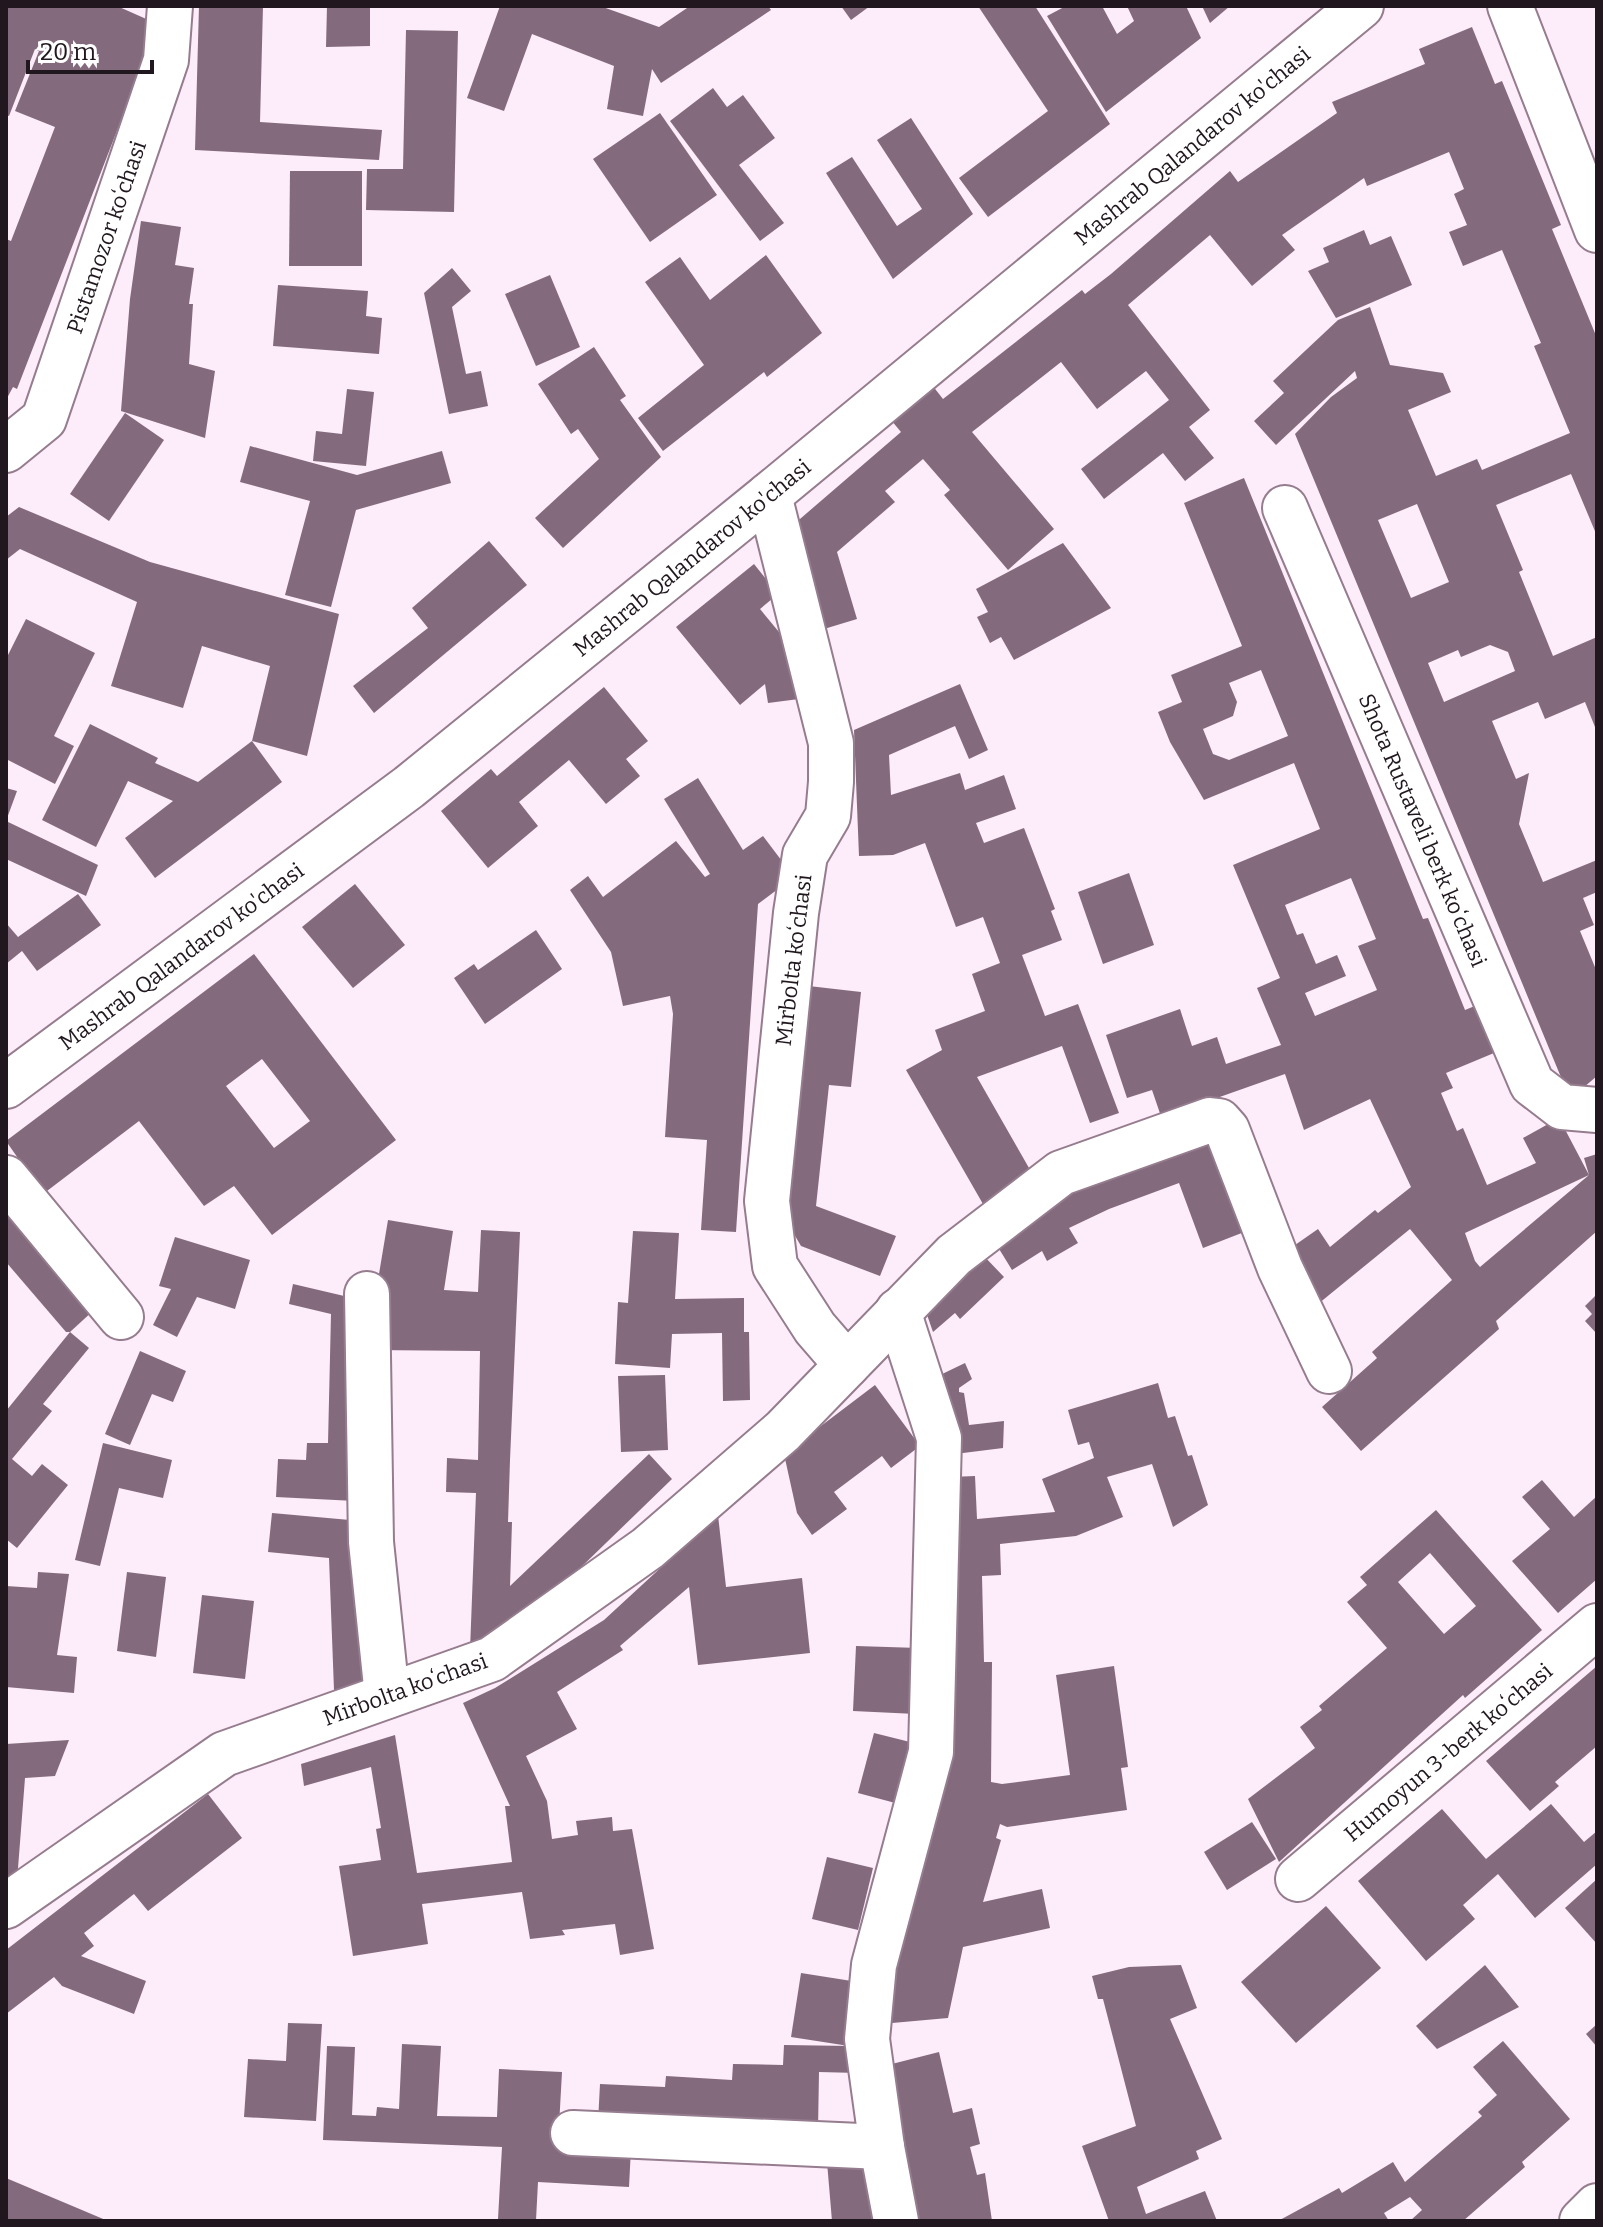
<svg xmlns="http://www.w3.org/2000/svg" width="1603" height="2227" font-family="Bitter,serif">
  <style>
    .building { fill: #836b7d; fill-rule: evenodd }
    .lines { fill: none; stroke-linecap: round; stroke-linejoin: round }
    .minor-casing { stroke: #957c8e; stroke-width: 48 }
    .major-casing { stroke: #957c8e; stroke-width: 48 }
    .minor { stroke: #fff; stroke-width: 44 }
    .major { stroke: #fff; stroke-width: 44 }
    .labels { text-anchor: middle; stroke-width: 7; stroke-linejoin: round; paint-order: stroke }
    .street-label { font-size: 22px; fill: #21181f; stroke: #fff }
  </style>
  <rect width="100%" height="100%" fill="#fdecf9"/>
  <g class="building">
    <polygon points="6,6 117,6 162,26 132,92 17,389 13,387 6,400 6,239 11,241 55,127 15,111 39,51 35,49 9,116 6,115"/>
    <polygon points="199,6 263,6 260,122 382,130 379,160 195,150"/>
    <polygon points="327,6 370,6 370,46 326,47"/>
    <polygon points="500,6 600,6 659,27 690,6 768,6 771,10 661,83 652,69 643,116 607,109 614,66 532,34 504,111 467,98"/>
    <polygon points="841,6 870,6 851,20"/>
    <polygon points="978,6 1035,6 1110,124 988,217 959,178 1048,111"/>
    <polygon points="1066,6 1102,6 1117,34 1134,21 1127,6 1186,6 1201,38 1106,112 1047,16"/>
    <polygon points="1202,6 1230,6 1210,23"/>
    <path d="M1472 27 1495 84 1502 81 1561 225 1552 229 1597 338V536L1571 474 1496 505 1523 570 1519 572 1553 656 1597 637V732L1585 702 1545 719 1538 702 1492 721 1516 779 1529 773 1519 824 1543 882 1597 860V892L1583 898 1594 925 1580 931 1597 972V1076L1570 1099 1295 434 1331 397 1357 378 1355 371 1276 445 1254 421 1284 393 1273 381 1338 320 1370 307 1390 365 1443 373 1451 392 1408 410 1436 476 1477 459 1482 470 1570 433 1534 346 1541 343 1502 250 1463 266 1449 232 1467 225 1454 194 1464 189 1449 152 1367 186 1364 178 1282 235 1295 250 1252 286 1210 235 1128 305 1210 410 1189 427 1214 458 1185 481 1163 453 1104 499 1081 469 1169 400 1146 371 1097 409 1061 362 972 432 1054 529 1008 570 944 495 950 490 923 459 885 491 895 502 837 552 857 619 824 629 793 525 901 432 891 420 932 385 943 399 1082 290 1085 294 1111 274 1230 171 1238 182 1337 113 1332 102 1425 64 1419 49ZM1417 504 1449 582 1411 598 1378 520ZM1490 645 1508 652 1515 671 1444 702 1428 663 1458 650 1461 657Z"/>
    <polygon points="406,30 458,31 454,212 366,210 367,169 403,169"/>
    <polygon points="713,88 727,107 743,95 775,138 739,165 784,223 760,241 670,121"/>
    <polygon points="660,113 717,195 650,242 593,159"/>
    <polygon points="911,118 973,214 893,279 826,173 852,157 897,226 922,209 877,140"/>
    <polygon points="290,171 362,171 362,266 289,266"/>
    <polygon points="141,221 181,227 175,265 194,268 189,304 193,304 189,364 215,371 205,438 121,411 130,299"/>
    <polygon points="1364,230 1370,245 1391,236 1412,285 1336,318 1308,271 1329,262 1323,248"/>
    <polygon points="766,255 822,333 767,377 764,372 663,451 638,418 704,365 645,282 680,257 710,300"/>
    <polygon points="452,268 471,291 452,307 466,374 481,371 488,406 449,414 424,293"/>
    <polygon points="550,275 580,347 536,366 505,294"/>
    <polygon points="278,285 368,291 366,316 382,318 379,354 273,346"/>
    <polygon points="594,347 626,396 620,400 661,457 563,548 535,518 599,459 578,429 571,434 538,384"/>
    <polygon points="347,389 374,392 366,466 313,461 316,431 342,434"/>
    <polygon points="125,413 164,440 109,521 70,494"/>
    <polygon points="250,446 357,475 442,451 451,483 356,510 331,607 285,595 310,501 240,482"/>
    <path d="M1244 478 1423 919 1428 918 1465 1010 1487 1001 1506 1048 1446 1073 1453 1088 1441 1093 1457 1131 1463 1128 1487 1185 1536 1163 1523 1138 1559 1118 1589 1175 1584 1158 1597 1154V1231L1496 1321 1499 1329 1361 1451 1322 1407 1377 1358 1372 1352 1452 1280 1410 1229 1318 1304 1285 1252 1318 1229 1330 1247 1375 1210 1378 1213 1411 1187 1370 1099 1304 1130 1285 1074 1214 1099 1165 1128 1152 1090 1127 1098 1106 1035 1180 1009 1192 1046 1217 1037 1226 1064 1281 1045 1257 988 1280 978 1233 865 1320 829 1294 763 1204 800 1170 742 1158 712 1182 702 1171 675 1242 646 1184 503ZM1261 670 1288 736 1229 760 1213 754 1203 729 1233 716 1237 702 1229 683ZM1351 878 1376 939 1358 946 1377 990 1315 1016 1305 993 1346 976 1337 955 1316 964 1303 933 1297 935 1285 905ZM1589 1175 1480 1267 1475 1261 1465 1233Z"/>
    <polygon points="19,507 150,562 339,614 307,756 252,741 270,666 202,646 183,708 111,686 137,602 20,549 6,560 6,517"/>
    <polygon points="489,541 527,585 374,713 353,686 428,628 412,608"/>
    <polygon points="1063,543 1111,608 1014,660 1001,637 990,643 977,617 988,612 976,589"/>
    <polygon points="754,564 778,594 760,609 793,649 799,699 768,703 765,684 740,705 676,627"/>
    <polygon points="26,619 95,653 54,736 74,746 55,784 6,759 6,659"/>
    <polygon points="960,684 988,750 969,759 955,726 889,755 891,795 960,773 965,790 1004,775 1016,809 976,823 984,843 1024,828 1055,909 1051,911 1062,940 1022,955 1045,1016 1078,1004 1119,1113 1090,1123 1062,1046 977,1077 1033,1175 983,1204 906,1070 942,1050 935,1030 985,1011 972,974 1000,963 983,917 956,927 925,843 893,855 859,856 854,730"/>
    <polygon points="604,687 648,741 626,759 640,776 606,804 569,760 519,802 538,826 488,868 441,811 491,769 497,776"/>
    <polygon points="90,724 158,758 155,763 198,782 252,741 282,782 155,878 125,838 173,801 128,781 96,847 42,820"/>
    <polygon points="698,778 743,850 763,836 794,877 758,904 736,1232 701,1230 707,1140 665,1137 673,1014 670,996 623,1006 611,952 570,890 588,876 603,897 676,841 705,877 710,874 664,799"/>
    <polygon points="6,788 17,791 6,821 98,865 86,896 6,859"/>
    <polygon points="1129,873 1154,945 1103,964 1078,892"/>
    <polygon points="355,884 405,945 353,988 302,927"/>
    <polygon points="78,894 101,925 37,971 22,951 6,964 6,923 18,937"/>
    <polygon points="536,930 562,969 485,1024 454,978 474,964 478,970"/>
    <path d="M254 954 396 1140 272 1235 234 1186 204 1206 139 1121 43 1194 6 1141ZM262 1059 310 1121 274 1148 226 1086Z"/>
    <polygon points="800,985 861,992 851,1087 829,1085 816,1206 896,1236 880,1276 801,1246 777,1205"/>
    <polygon points="1215,1130 1252,1229 1203,1248 1179,1183 1109,1209 1069,1228 1078,1243 1047,1261 1042,1251 1012,1270 993,1239 1054,1200"/>
    <polygon points="6,1198 94,1310 70,1332 66,1332 6,1262"/>
    <polygon points="388,1220 453,1231 444,1290 478,1292 481,1230 520,1232 510,1460 508,1522 512,1522 510,1586 649,1454 672,1479 508,1638 470,1650 476,1493 446,1492 447,1458 478,1460 480,1351 372,1350 373,1310"/>
    <polygon points="633,1231 679,1233 675,1299 744,1298 744,1332 749,1332 750,1400 723,1401 722,1333 672,1334 670,1368 615,1364 618,1302 628,1303"/>
    <polygon points="175,1237 250,1260 235,1309 197,1297 177,1337 153,1325 171,1289 159,1286"/>
    <polygon points="981,1253 1004,1277 960,1319 955,1313 933,1332 925,1309"/>
    <polygon points="293,1284 357,1299 355,1501 276,1497 278,1459 306,1460 307,1443 328,1443 331,1314 289,1304"/>
    <polygon points="1597,1294 1597,1334 1585,1321 1592,1314 1585,1306"/>
    <polygon points="70,1332 89,1348 43,1404 52,1411 12,1459 32,1476 42,1464 68,1485 17,1548 6,1539 6,1411"/>
    <polygon points="140,1351 186,1371 173,1402 152,1394 130,1445 105,1434"/>
    <polygon points="965,1363 972,1379 959,1388 959,1392 964,1393 969,1425 1004,1421 1003,1448 947,1455 938,1376"/>
    <polygon points="665,1375 668,1450 621,1452 618,1376"/>
    <polygon points="1158,1383 1168,1418 1175,1416 1188,1456 1192,1455 1208,1505 1173,1527 1152,1464 1107,1477 1123,1517 1076,1536 1000,1544 1001,1575 982,1576 984,1662 992,1662 991,1782 1002,1784 1070,1775 1056,1675 1114,1666 1128,1767 1121,1768 1127,1810 1007,1827 1000,1824 996,1838 1001,1840 983,1902 1042,1889 1050,1928 963,1947 948,2018 881,2024 946,1774 956,1687 951,1477 975,1476 977,1519 1055,1512 1042,1479 1094,1458 1089,1442 1078,1445 1068,1410"/>
    <polygon points="875,1385 920,1446 891,1468 882,1456 834,1492 847,1509 812,1535 797,1513 784,1454"/>
    <polygon points="103,1443 172,1460 163,1498 119,1488 100,1566 75,1560"/>
    <polygon points="1542,1480 1574,1517 1597,1496 1597,1579 1558,1613 1512,1561 1550,1529 1522,1497"/>
    <path d="M1436 1510 1542 1630 1465 1698 1463 1695 1279 1862 1248 1799 1315 1748 1300 1727 1322 1710 1319 1706 1387 1648 1347 1602 1367 1585 1360 1577ZM1430 1553 1476 1606 1444 1634 1398 1582Z"/>
    <polygon points="272,1513 361,1521 370,1688 334,1690 329,1558 268,1552"/>
    <polygon points="718,1515 726,1587 802,1578 810,1653 698,1665 689,1587 620,1646 623,1650 557,1692 577,1729 526,1756 547,1801 552,1839 578,1835 576,1821 612,1817 613,1831 632,1829 654,1949 620,1955 615,1924 562,1930 565,1935 530,1939 522,1892 422,1904 428,1944 353,1956 339,1866 381,1860 376,1829 381,1828 371,1767 304,1786 301,1764 395,1735 417,1873 512,1862 505,1806 510,1806 463,1703 495,1688 604,1620"/>
    <polygon points="38,1572 69,1574 57,1655 77,1657 74,1693 6,1687 6,1586 37,1588"/>
    <polygon points="127,1572 166,1577 156,1657 117,1651"/>
    <polygon points="202,1595 254,1601 245,1679 193,1673"/>
    <polygon points="856,1646 919,1648 916,1714 853,1711"/>
    <polygon points="1597,1666 1597,1746 1555,1782 1559,1786 1530,1811 1486,1761"/>
    <polygon points="874,1733 914,1743 899,1804 858,1793"/>
    <polygon points="69,1740 55,1776 25,1778 17,1881 6,1889 6,1744"/>
    <polygon points="208,1794 242,1838 148,1911 134,1894 84,1933 94,1946 81,1956 146,1981 134,2014 62,1986 54,1977 6,2014 6,1950"/>
    <polygon points="1551,1804 1584,1842 1597,1831 1597,1864 1535,1918 1498,1874 1463,1905 1475,1919 1426,1961 1358,1881 1442,1809 1486,1859"/>
    <polygon points="1252,1822 1276,1859 1227,1890 1204,1852"/>
    <polygon points="827,1857 873,1868 858,1930 812,1919"/>
    <polygon points="1597,1879 1597,1944 1565,1908"/>
    <polygon points="1326,1906 1381,1968 1296,2043 1241,1982"/>
    <polygon points="1181,1965 1197,2008 1170,2019 1222,2139 1196,2151 1199,2159 1137,2187 1146,2214 1205,2191 1217,2221 1109,2221 1082,2146 1136,2126 1103,1999 1098,1999 1092,1976 1129,1967"/>
    <polygon points="1485,1965 1519,2007 1437,2049 1416,2026"/>
    <polygon points="801,1973 858,1982 849,2046 791,2037"/>
    <polygon points="288,2023 322,2024 316,2121 244,2117 248,2059 286,2061"/>
    <polygon points="1597,2024 1597,2047 1586,2034"/>
    <polygon points="1503,2041 1570,2119 1522,2162 1525,2167 1463,2221 1410,2221 1422,2210 1410,2197 1384,2213 1389,2221 1278,2221 1339,2188 1342,2193 1393,2162 1405,2182 1482,2116 1478,2112 1497,2095 1473,2067"/>
    <polygon points="402,2044 441,2046 437,2116 497,2117 499,2069 562,2072 558,2144 631,2148 629,2187 538,2182 536,2220 498,2219 502,2147 323,2140 327,2046 355,2047 352,2115 376,2116 377,2107 399,2109"/>
    <polygon points="784,2045 850,2046 858,2073 819,2072 818,2130 598,2122 600,2084 665,2087 666,2076 732,2080 733,2064 783,2065"/>
    <polygon points="939,2052 953,2113 972,2108 980,2144 970,2147 977,2175 985,2173 992,2221 918,2221 884,2066"/>
    <polygon points="876,2157 882,2221 832,2221 827,2162"/>
    <polygon points="6,2178 108,2221 6,2221"/>
  </g>
  <g class="lines">
    <g class="minor-casing">
      <g id="minor">
        <polyline points="1510,6 1597,230"/>
        <polyline points="6,450 44,419 166,60 170,6"/>
        <polyline points="769,495 831,743 831,782 828,816 805,855 796,913 767,1201 775,1266 815,1328 847,1365"/>
        <polyline points="1285,508 1532,1084 1562,1107 1597,1110"/>
        <polyline points="6,1178 121,1317"/>
        <polyline points="367,1294 371,1542 387,1696"/>
        <polyline points="1298,1879 1597,1626"/>
        <polyline points="6,1906 224,1754 492,1659 648,1548 783,1431 954,1255 1061,1173 1210,1120 1219,1121 1227,1130 1280,1268 1329,1371"/>
        <polyline points="573,2133 882,2147"/>
        <polyline points="896,2221 882,2147 867,2039 874,1965 931,1752 939,1438 898,1311"/>
        <polyline points="1582,2221 1597,2206"/>
      </g>
    </g>
    <g class="major-casing">
      <g id="major">
        <path id="s1" d="M6 1086 409 787 769 495 1361 6"/>
      </g>
    </g>
    <use href="#minor" class="minor"/>
    <use href="#major" class="major"/>
  </g>
  <g class="labels">
    <g class="street-label">
      <text dy="8" stroke="none"><textPath href="#s1" startOffset="1514">Mashrab Qalandarov ko'chasi</textPath></text>
      <text transform="translate(106 237) rotate(-71)" y="8">Pistamozor koʻchasi</text>
      <text dy="8" stroke="none"><textPath href="#s1" startOffset="866">Mashrab Qalandarov ko'chasi</textPath></text>
      <text transform="translate(1423 830) rotate(67)" y="8">Shota Rustaveli berk koʻchasi</text>
      <text dy="8" stroke="none"><textPath href="#s1" startOffset="218">Mashrab Qalandarov ko'chasi</textPath></text>
      <text transform="translate(793 960) rotate(-83)" y="8">Mirbolta koʻchasi</text>
      <text transform="translate(405 1689) rotate(-20)" y="8">Mirbolta koʻchasi</text>
      <text transform="translate(1448 1752) rotate(-40)" y="8">Humoyun 3-berk koʻchasi</text>
    </g>
  </g>
  <rect width="1603" height="2227" fill="none" stroke="#21181f" stroke-width="16"/>
  <path d="M28 60v12h124v-12" fill="none" stroke="#21181f" stroke-width="4"/>
  <text x="40" y="60" font-size="24" fill="#21181f" stroke="#ffffff" stroke-width="6" paint-order="stroke">20 m</text>
</svg>
